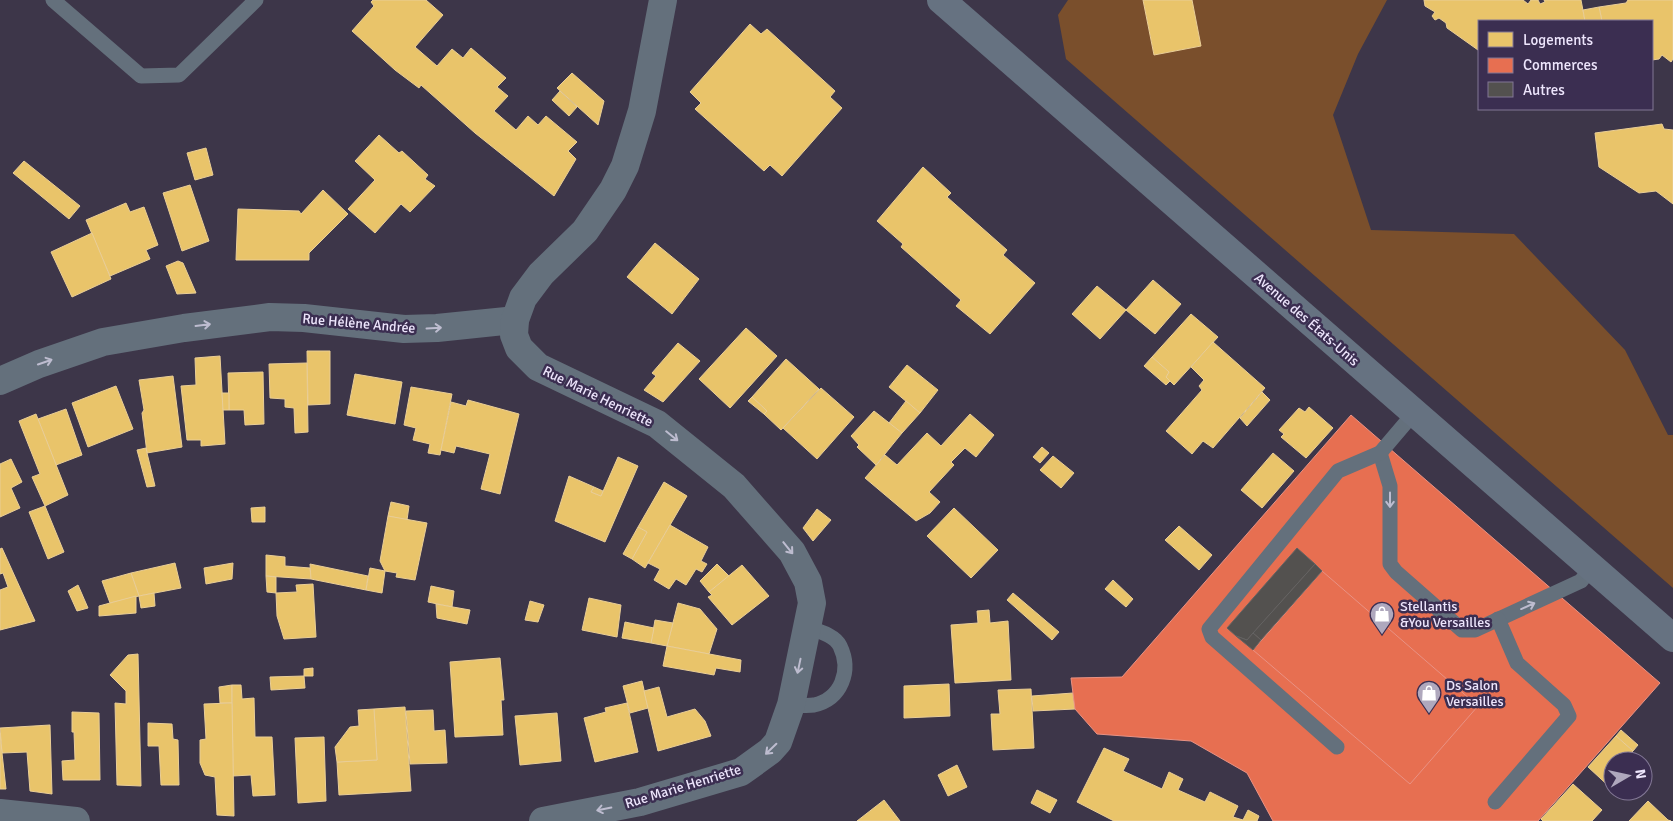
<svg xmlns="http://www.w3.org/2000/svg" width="1673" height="821" font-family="Signika,sans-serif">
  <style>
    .green { fill: #7a4f2c }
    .homes { fill: #e9c46a; stroke: #eace96 }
    .shops { fill: #e76f51; stroke: #e99284 }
    .building { fill: #53514f; stroke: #646363 }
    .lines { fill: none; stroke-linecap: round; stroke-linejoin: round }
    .lane { stroke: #64707c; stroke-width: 15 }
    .street { stroke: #64707c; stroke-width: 28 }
    .secondary { stroke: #667281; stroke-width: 28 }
    .oneway { stroke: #bdbccf }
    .labels { text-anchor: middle; stroke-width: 5; stroke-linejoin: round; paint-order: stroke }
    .street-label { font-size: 14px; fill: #ede5fc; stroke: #3b2e51 }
    .poi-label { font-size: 14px; fill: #ede5fc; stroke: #3b2e51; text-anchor: start }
  </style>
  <rect width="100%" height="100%" fill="#3d3649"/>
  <polygon class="green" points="1068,0 1143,0 1154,55 1201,46 1192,0 1387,0 1358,54 1333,115 1371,230 1514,234 1625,350 1668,435 1673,435 1673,588 1066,59 1058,15"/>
  <g class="homes">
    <polygon points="373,0 426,0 443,15 415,47 437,66 452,49 463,58 471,48 506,78 497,87 508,96 494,111 516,130 528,116 538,125 546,116 577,142 568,151 576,159 554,196 475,133 421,85 419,88 395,70 352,31 374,6 371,2"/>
    <polygon points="1143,0 1192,0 1201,46 1154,55"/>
    <polygon points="1424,0 1523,0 1528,4 1531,0 1538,0 1540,4 1545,2 1544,0 1581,0 1585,21 1479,21 1478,50 1447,28 1446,23 1439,18 1435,20 1432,16 1435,12 1425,6"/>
    <polygon points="1628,0 1673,0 1673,59 1671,62 1662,55 1659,59 1652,60 1652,66 1652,21 1602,21 1599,7 1626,3"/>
    <polygon points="1599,7 1602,21 1585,21 1583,10"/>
    <polygon points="750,24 761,34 767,29 835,91 830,97 842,108 782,176 770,165 764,171 695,109 701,103 690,92"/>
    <polygon points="572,73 604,101 598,125 557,88"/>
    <polygon points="560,91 577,107 569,116 552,100"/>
    <polygon points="1662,124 1664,129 1673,130 1673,204 1656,191 1639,193 1599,167 1595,133"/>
    <polygon points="379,135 399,153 402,151 428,175 425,179 435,186 410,212 401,204 375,233 348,209 375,180 355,161"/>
    <polygon points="206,148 213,175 195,180 187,153"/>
    <polygon points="24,161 80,206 69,219 13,173"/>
    <polygon points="923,167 951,193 947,197 1007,250 1003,255 1035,283 990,334 956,306 961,300 901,247 903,244 877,221"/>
    <polygon points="190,185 209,241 182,251 163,193"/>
    <polygon points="323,190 348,214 309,253 309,260 236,260 238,209 299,211 301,214"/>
    <polygon points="126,203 130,212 144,207 158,245 146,250 150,259 110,276 86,220"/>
    <polygon points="92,233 111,279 72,297 51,252"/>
    <polygon points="655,243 699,279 672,314 627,277"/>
    <polygon points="178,261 183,263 196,293 177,294 166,266"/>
    <polygon points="1153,280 1181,304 1155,334 1126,310"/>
    <polygon points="1097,286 1126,310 1100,339 1072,314"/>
    <polygon points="1191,314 1218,337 1174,385 1166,377 1169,372 1152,357"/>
    <polygon points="746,328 777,356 730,408 699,379"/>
    <polygon points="1213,342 1265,388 1213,448 1203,441 1192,454 1166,431 1202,390 1199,386 1204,380 1191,367"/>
    <polygon points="678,343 700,361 663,402 644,390 656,376 652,373"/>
    <polygon points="307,351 330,351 330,404 308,405"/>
    <polygon points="220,356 225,444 201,446 201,440 187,440 181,386 196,385 195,358"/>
    <polygon points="1152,357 1169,372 1166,377 1170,381 1166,385 1144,366"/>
    <polygon points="786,359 819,389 781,430 764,414 767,411 752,397"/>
    <polygon points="307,363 308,432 295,433 294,408 285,407 285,399 270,398 269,364"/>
    <polygon points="907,365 938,390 920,413 889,387"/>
    <polygon points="263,372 264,424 245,425 244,410 229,410 228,373"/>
    <polygon points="355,374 402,382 395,424 347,415"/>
    <polygon points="173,376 182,447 147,453 142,413 144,410 139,380"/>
    <polygon points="116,386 133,429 88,447 72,403"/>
    <polygon points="411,387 452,394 440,455 428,453 430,444 413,440 416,428 404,425"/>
    <polygon points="821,388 854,417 817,459 783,428"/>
    <polygon points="1262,392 1270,400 1247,426 1240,418"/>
    <polygon points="222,393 229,393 229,410 223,410"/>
    <polygon points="752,397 767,411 764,414 748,401"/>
    <polygon points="468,400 519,414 500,494 481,489 490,454 456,446 454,453 441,450 451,402 466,406"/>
    <polygon points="906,401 920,413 902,433 889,423"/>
    <polygon points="1309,407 1333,428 1306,458 1281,437 1284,434 1279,430 1299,408 1305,412"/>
    <polygon points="66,409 82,455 56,465 38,419"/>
    <polygon points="874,411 902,433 876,465 857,447 859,445 851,436"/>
    <polygon points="36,414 68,495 45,506 32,477 40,474 19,421"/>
    <polygon points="970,414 994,435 976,457 965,448 951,462 954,465 929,492 940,502 930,513 916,521 865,478 885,455 897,465 927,433 941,446"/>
    <polygon points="1042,447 1049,453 1040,463 1033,457"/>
    <polygon points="146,448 147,453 155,486 147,487 137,450"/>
    <polygon points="1273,453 1294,471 1262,508 1241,490"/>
    <polygon points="1053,456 1074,473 1061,488 1040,470"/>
    <polygon points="618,457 638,466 605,542 555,521 569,476 594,487 591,492 601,496"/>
    <polygon points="11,459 22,482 11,488 20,508 0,517 0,464"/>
    <polygon points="664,482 687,496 645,568 632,559 647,532 638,527"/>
    <polygon points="594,487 603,491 601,496 591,492"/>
    <polygon points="391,502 409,506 407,520 388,516"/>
    <polygon points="45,506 64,552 48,559 29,512"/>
    <polygon points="265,507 265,522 252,522 251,508"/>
    <polygon points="954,508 998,550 971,578 927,536"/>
    <polygon points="817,509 831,520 813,541 803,528"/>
    <polygon points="388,516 427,523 415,580 396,577 397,573 385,571 380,561"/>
    <polygon points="670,525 708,547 701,561 707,564 702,572 696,569 686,585 676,579 669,589 654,580 660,569 648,563"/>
    <polygon points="1179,526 1212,555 1199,570 1165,540"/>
    <polygon points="638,527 647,532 632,559 623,554"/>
    <polygon points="2,548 35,621 0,630 0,590 8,587 3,573 0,574 0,549"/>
    <polygon points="266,555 285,557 285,566 310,568 311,579 266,576"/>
    <polygon points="175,563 181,588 139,596 131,573"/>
    <polygon points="233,563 232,579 206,584 204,568"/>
    <polygon points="310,564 368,576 366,590 311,579"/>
    <polygon points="717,564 729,576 709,592 700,581"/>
    <polygon points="742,565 769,596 732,625 708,597 712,595 709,592"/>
    <polygon points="370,568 385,571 382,593 366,590"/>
    <polygon points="131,573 139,596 110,603 102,581"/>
    <polygon points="266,576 276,577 276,593 267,592"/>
    <polygon points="1113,580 1133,599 1126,607 1105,589"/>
    <polygon points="313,584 316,637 284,639 277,616 276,593 297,592 296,585"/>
    <polygon points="78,585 88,608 77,611 68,591"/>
    <polygon points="431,586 454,591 452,607 428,602"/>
    <polygon points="154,593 155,606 141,608 139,596"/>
    <polygon points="1013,593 1059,632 1052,640 1007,600"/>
    <polygon points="136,596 136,613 99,616 99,606"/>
    <polygon points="589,598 621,605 617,637 582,630"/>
    <polygon points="530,601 544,605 538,622 525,620"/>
    <polygon points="678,603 700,609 717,629 709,654 667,646"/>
    <polygon points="436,604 470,610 467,624 437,618"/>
    <polygon points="989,610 990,623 1008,621 1011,680 955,683 951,625 978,623 977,611"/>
    <polygon points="655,620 673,623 667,646 651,643"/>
    <polygon points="625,622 654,628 651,643 622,638"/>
    <polygon points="667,646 741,660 740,672 716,668 714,675 663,666"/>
    <polygon points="138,654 141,786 117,785 115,703 126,704 126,691 110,675 128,655"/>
    <polygon points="500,658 504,700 501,700 503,735 455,737 450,662"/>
    <polygon points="313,668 313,676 304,676 304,669"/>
    <polygon points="304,676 305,688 271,690 270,677"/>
    <polygon points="642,681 648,708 630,713 623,686"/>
    <polygon points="949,684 950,716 904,718 904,686"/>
    <polygon points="232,685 232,703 220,703 219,687"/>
    <polygon points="232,685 241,685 242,699 254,698 255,737 272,737 275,795 253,796 251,775 233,776"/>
    <polygon points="659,687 667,717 695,709 705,721 711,736 658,751 644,691"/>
    <polygon points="1031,689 1034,748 993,750 991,714 1000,714 998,690"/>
    <polygon points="1073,693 1075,709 1033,711 1032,696"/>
    <polygon points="232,703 234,816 217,815 215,777 205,775 200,763 200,740 206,739 204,704"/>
    <polygon points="627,703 638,752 595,762 584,718 606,712 605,708"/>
    <polygon points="405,707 411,791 339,795 337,762 377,760 374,709"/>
    <polygon points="374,709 377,760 337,762 335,747 350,727 359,726 358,710"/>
    <polygon points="433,710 434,731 445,730 447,763 410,764 406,711"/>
    <polygon points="72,712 99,713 100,780 63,780 62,761 75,760 74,732 72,732"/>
    <polygon points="557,713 561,761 520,765 515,716"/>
    <polygon points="148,723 172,724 173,739 178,740 179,785 161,785 159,746 148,746"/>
    <polygon points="50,725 52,794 30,791 27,752 2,753 0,728"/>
    <polygon points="1621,730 1638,745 1633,751 1616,736"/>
    <polygon points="0,733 2,753 6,789 0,789"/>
    <polygon points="1616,736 1633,751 1628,756 1633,761 1613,761 1613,790 1588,767"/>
    <polygon points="324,737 326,801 298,803 295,738"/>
    <polygon points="1104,748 1129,759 1123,771 1162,789 1169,772 1183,779 1178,790 1205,802 1210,792 1238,806 1233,817 1243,820 1248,810 1259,816 1257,821 1114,821 1077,802"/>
    <polygon points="957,765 967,787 948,796 938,775"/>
    <polygon points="1573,784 1602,810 1592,821 1543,821 1541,819"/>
    <polygon points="1037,790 1057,800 1050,813 1031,803"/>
    <polygon points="884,800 900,821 857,821"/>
    <polygon points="1648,801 1668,820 1671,821 1629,821"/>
  </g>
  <g class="shops">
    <polygon points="1351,415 1660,683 1538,821 1273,821 1247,773 1191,741 1097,734 1075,709 1071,678 1122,677"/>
    <polygon points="1322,571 1478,706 1410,784 1253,650"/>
  </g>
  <g class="building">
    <polygon points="1297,548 1315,564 1247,640 1236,636 1227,628"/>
    <polygon points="1315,564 1322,571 1261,640 1253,633"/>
    <polygon points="1253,633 1261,640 1253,650 1236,636 1247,640"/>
  </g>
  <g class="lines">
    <g class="lane">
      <polyline points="53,0 141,76 179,75 256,0"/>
      <polyline points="1380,453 1390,486 1390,564 1396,572 1462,630 1475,630 1581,581 1592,567"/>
      <path d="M791 705C798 705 807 706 814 705 841 699 852 671 840 646 835 635 818 631 807 627"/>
      <polyline points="1337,747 1212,637 1209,629 1338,471 1380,453 1414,413"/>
      <polyline points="1495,802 1569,716 1564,705 1517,663 1498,619"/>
    </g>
    <g class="street">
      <polyline points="0,381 39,364 103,342 184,328 270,317 304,318 404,329 437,328 515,320"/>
      <polyline points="0,813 76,821"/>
      <polyline points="543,821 640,802 741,772 770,751 778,742 791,705 812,603 808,582 792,552 734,486 657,424 538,367 519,348 514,335 515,320 523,298 541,274 585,231 613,190 625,166 642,111 663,0"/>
    </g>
    <polyline class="secondary" points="941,0 1673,638"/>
  </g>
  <defs><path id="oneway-shaft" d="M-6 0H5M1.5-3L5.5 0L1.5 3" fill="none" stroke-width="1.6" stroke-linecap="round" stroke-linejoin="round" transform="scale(1.25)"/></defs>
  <g class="oneway">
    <use href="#oneway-shaft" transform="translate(203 325) rotate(-7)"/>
    <use href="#oneway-shaft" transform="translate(434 328) rotate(-3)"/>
    <use href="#oneway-shaft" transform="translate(45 362) rotate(-19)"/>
    <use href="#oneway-shaft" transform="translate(672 436) rotate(39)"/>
    <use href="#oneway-shaft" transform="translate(1390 500) rotate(90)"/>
    <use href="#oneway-shaft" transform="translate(788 548) rotate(51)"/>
    <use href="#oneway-shaft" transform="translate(1528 606) rotate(-24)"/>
    <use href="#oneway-shaft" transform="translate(799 666) rotate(102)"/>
    <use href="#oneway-shaft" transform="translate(771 749) rotate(136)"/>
    <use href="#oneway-shaft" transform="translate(604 809) rotate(169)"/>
  </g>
  <defs>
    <g id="shop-pin" transform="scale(1.25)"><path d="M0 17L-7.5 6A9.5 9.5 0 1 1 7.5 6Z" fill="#afa8bd" stroke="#3b2e51"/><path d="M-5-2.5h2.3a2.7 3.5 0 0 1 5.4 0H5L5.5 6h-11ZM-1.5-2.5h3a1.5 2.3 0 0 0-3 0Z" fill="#fff"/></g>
  </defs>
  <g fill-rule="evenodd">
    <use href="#shop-pin" x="1382" y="614"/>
    <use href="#shop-pin" x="1429" y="693"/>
  </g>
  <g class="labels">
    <g class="street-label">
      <text transform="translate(1307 319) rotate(41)" y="5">Avenue des États-Unis</text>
      <text transform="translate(359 323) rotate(5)" y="5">Rue Hélène Andrée</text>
      <text transform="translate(598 396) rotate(26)" y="5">Rue Marie Henriette</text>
      <text transform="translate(683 786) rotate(-17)" y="5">Rue Marie Henriette</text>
    </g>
    <g class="poi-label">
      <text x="1400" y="611">Stellantis<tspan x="1400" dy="16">&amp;You Versailles</tspan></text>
      <text x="1446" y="690">Ds Salon<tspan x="1446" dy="16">Versailles</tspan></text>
    </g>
  </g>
  <rect x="1478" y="20" width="175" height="90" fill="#3b2e51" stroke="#827795"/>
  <rect x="1488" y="32" width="25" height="15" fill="#e9c46a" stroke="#827795"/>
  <text x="1523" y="45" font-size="15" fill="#ede5fc">Logements</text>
  <rect x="1488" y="58" width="25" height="15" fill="#e76f51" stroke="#827795"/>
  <text x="1523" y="70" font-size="15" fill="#ede5fc">Commerces</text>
  <rect x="1488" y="82" width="25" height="15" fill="#53514f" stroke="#827795"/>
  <text x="1523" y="95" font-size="15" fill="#ede5fc">Autres</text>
  <g transform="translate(1628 776) rotate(81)"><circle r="24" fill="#3b2e51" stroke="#827795"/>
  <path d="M0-4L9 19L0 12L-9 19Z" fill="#afa8bd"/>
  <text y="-8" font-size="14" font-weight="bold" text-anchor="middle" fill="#ede5fc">N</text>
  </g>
</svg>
